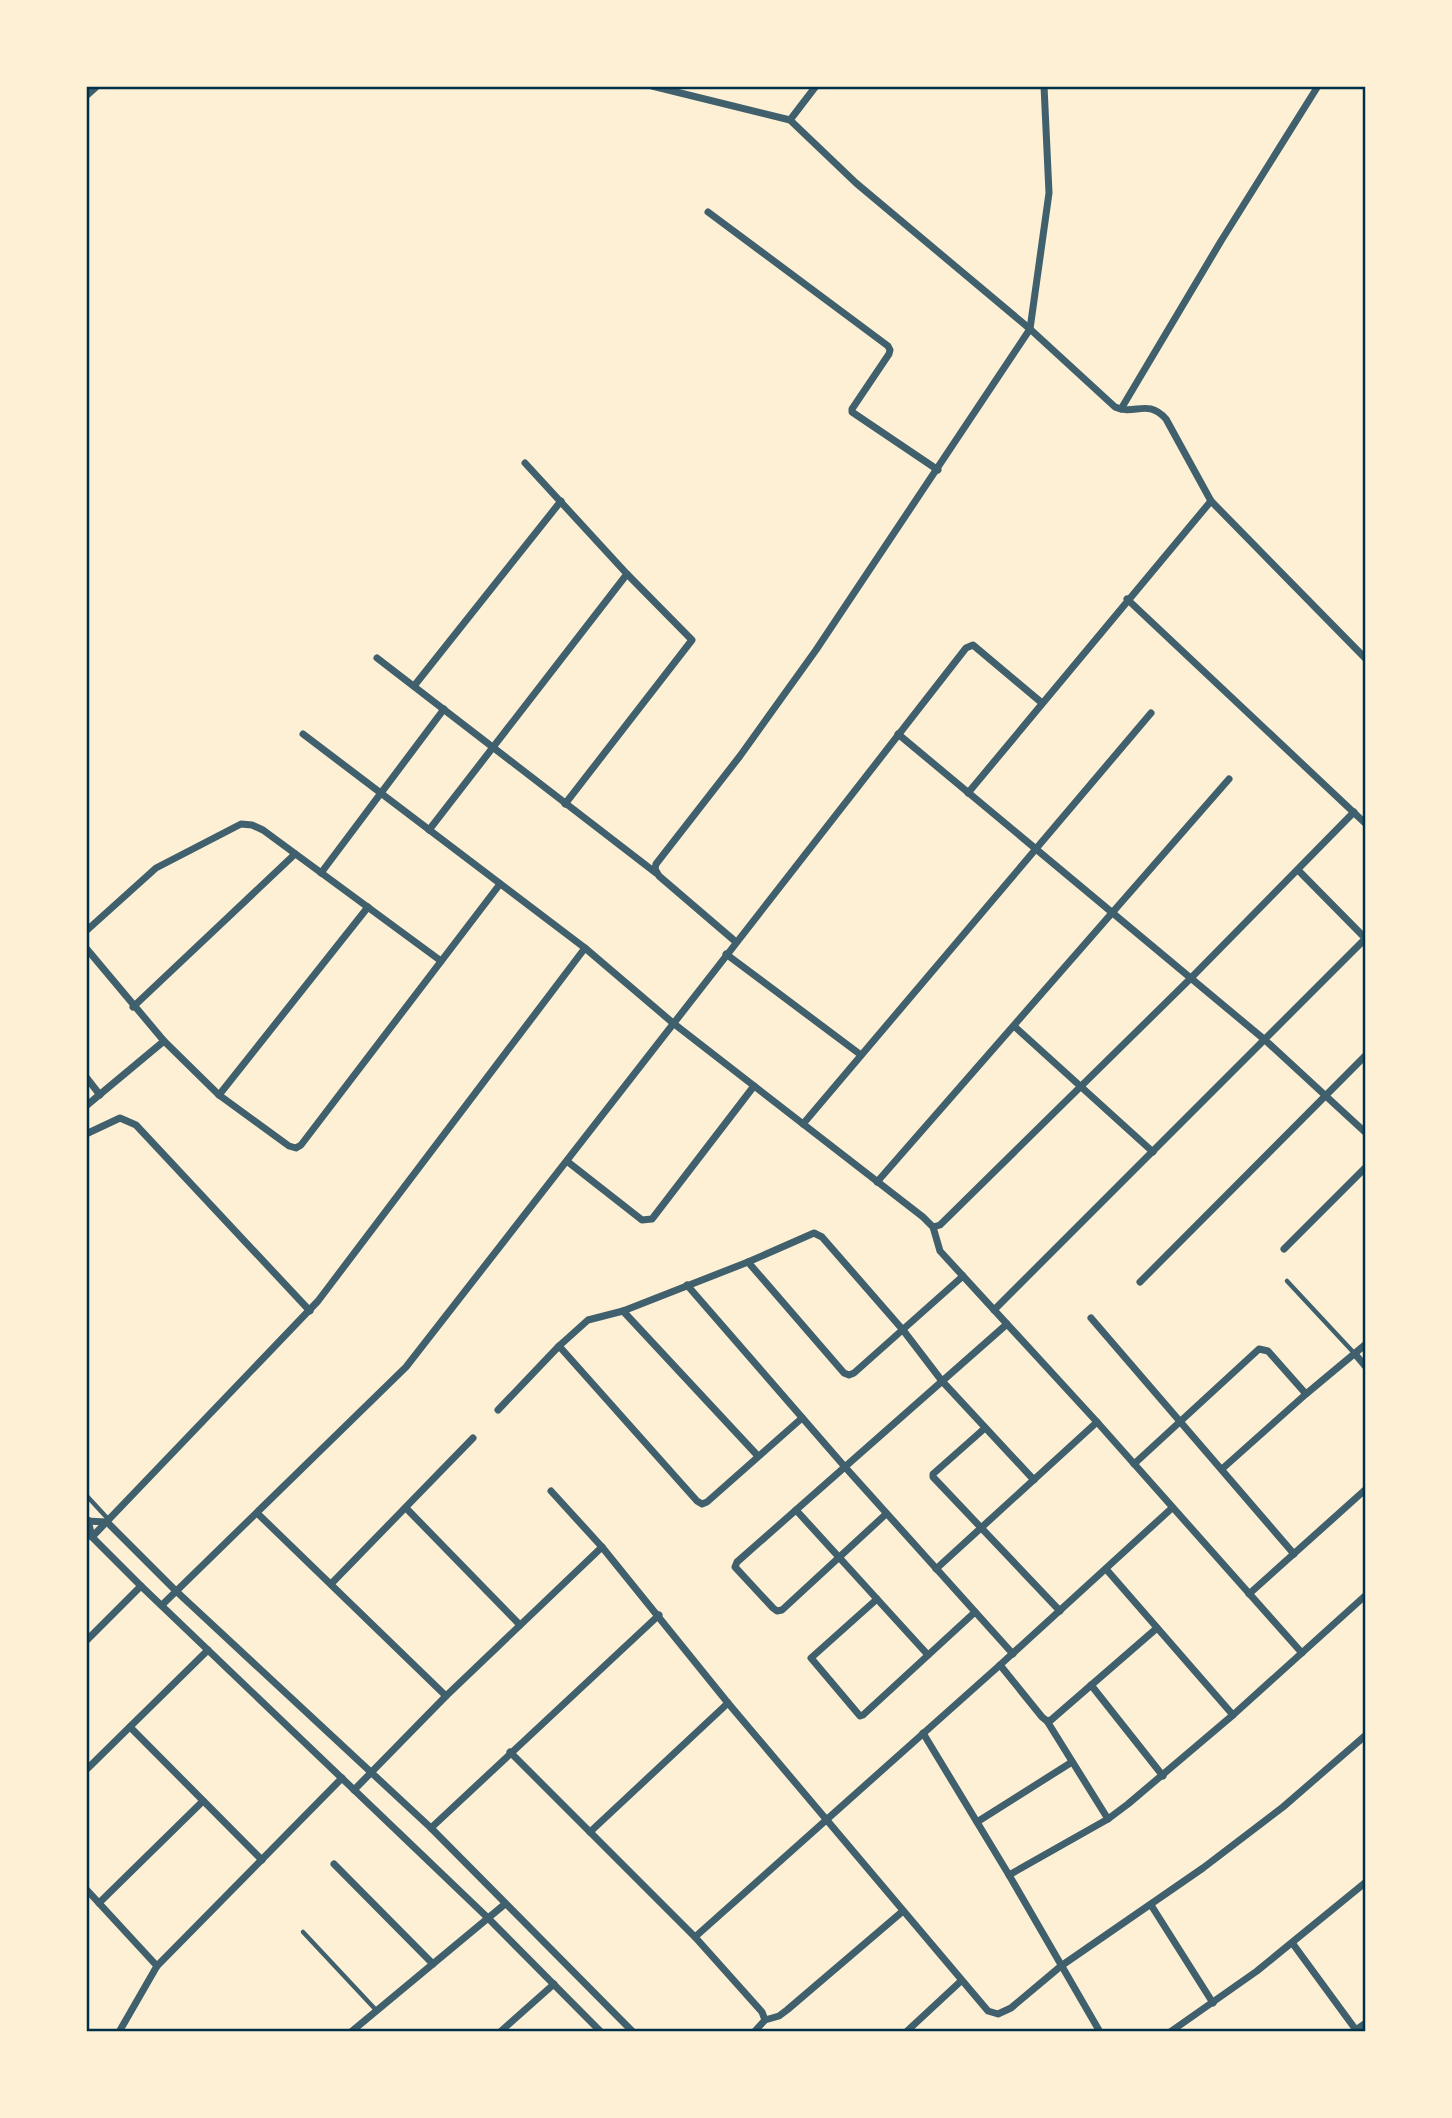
<svg xmlns="http://www.w3.org/2000/svg" width="1452" height="2118" font-family="'Space Grotesk',sans-serif">
  <style>
    .lines { fill: none; stroke-linecap: round; stroke-linejoin: round }
    .service { stroke: #3f606c; stroke-width: 4.5 }
    .minor { stroke: #3f606c; stroke-width: 7 }
    .tertiary { stroke: #3f606c; stroke-width: 10 }
    .neatline { fill: none; stroke: #003049; stroke-width: 2.5 }
  </style>
  <rect width="100%" height="100%" fill="#fdf0d5"/>
  <g class="lines">
    <g class="service">
      <polyline points="1287,1281 1355,1354"/>
      <polyline points="86,1495 109,1520"/>
      <polyline points="303,1932 376,2010"/>
    </g>
    <g class="minor">
      <path d="M652 86 790 120 856 183 1030 329 1115 407C1135 416 1147 398 1166 419L1211 501 1366 659"/>
      <polyline points="790,120 816,86"/>
      <polyline points="708,212 888,346 890,350 889,354 852,409 852,412 938,470"/>
      <polyline points="1121,409 1221,241 1318,86"/>
      <polyline points="525,463 627,574 692,640 565,804"/>
      <polyline points="1127,599 1366,824"/>
      <polyline points="377,658 656,873"/>
      <polyline points="414,686 561,501"/>
      <polyline points="303,734 585,948 673,1023 923,1217 933,1227 940,1251 1097,1422 1302,1653"/>
      <polyline points="898,734 1265,1040 1366,1133"/>
      <polyline points="968,793 1211,501"/>
      <polyline points="429,830 627,574"/>
      <polyline points="1298,870 1366,939"/>
      <polyline points="321,873 444,709"/>
      <polyline points="86,931 156,868 241,824 252,825 263,830 441,961"/>
      <polyline points="736,942 659,876 655,869 656,864 740,756 816,650 1030,329 1049,193 1044,86"/>
      <polyline points="86,948 164,1041 219,1095 289,1146 296,1148 301,1145 500,884"/>
      <polyline points="726,954 861,1055"/>
      <polyline points="133,1007 295,854"/>
      <polyline points="1014,1026 1153,1152"/>
      <polyline points="86,1077 100,1095"/>
      <polyline points="219,1095 368,907"/>
      <polyline points="86,1106 164,1041"/>
      <polyline points="803,1124 1151,713"/>
      <polyline points="86,1134 120,1118 136,1125 310,1311"/>
      <polyline points="568,1162 642,1220 652,1219 754,1086"/>
      <polyline points="877,1182 1229,779"/>
      <polyline points="933,1227 940,1225 1191,978 1354,812"/>
      <polyline points="1284,1249 1366,1167"/>
      <polyline points="748,1262 844,1373 849,1375 854,1373 963,1276"/>
      <polyline points="1140,1282 1366,1055"/>
      <polyline points="687,1285 845,1467 1013,1654"/>
      <polyline points="994,1310 1366,938"/>
      <polyline points="623,1311 758,1456"/>
      <polyline points="1091,1318 1294,1554"/>
      <polyline points="559,1346 697,1501 702,1504 707,1502 802,1418"/>
      <polyline points="1355,1354 1366,1367"/>
      <polyline points="498,1410 559,1346 588,1320 623,1311 748,1262 814,1233 822,1237 903,1330 942,1381 1034,1480"/>
      <polyline points="985,1428 933,1474 933,1477 1060,1611"/>
      <polyline points="1134,1464 1259,1349 1268,1351 1306,1394"/>
      <polyline points="1222,1469 1306,1394 1366,1344"/>
      <polyline points="551,1491 602,1547 728,1703 988,2011 998,2014 1011,2008 1061,1966 1203,1868 1283,1807 1366,1735"/>
      <polyline points="406,1508 520,1625"/>
      <polyline points="796,1510 877,1599 811,1658 860,1716 863,1715 975,1612"/>
      <polyline points="257,1513 446,1696 602,1547"/>
      <polyline points="886,1514 782,1610 777,1611 773,1608 735,1567 737,1562 1007,1324"/>
      <polyline points="88,1520 92,1537 141,1586 488,1918 601,2032"/>
      <polyline points="86,1521 107,1522 176,1591 431,1828 633,2032"/>
      <polyline points="92,1537 318,1301 585,948"/>
      <polyline points="936,1569 1097,1422"/>
      <polyline points="1106,1569 1233,1715"/>
      <polyline points="331,1584 473,1438"/>
      <polyline points="1249,1594 1366,1489"/>
      <polyline points="877,1599 928,1655"/>
      <polyline points="162,1605 406,1367 966,648 973,645 1042,703"/>
      <polyline points="86,1641 141,1586"/>
      <polyline points="1000,1665 1042,1717 1047,1721 1051,1720 1157,1628"/>
      <polyline points="1091,1685 1163,1776"/>
      <polyline points="1047,1721 1108,1819"/>
      <polyline points="130,1727 262,1860"/>
      <polyline points="923,1733 1009,1875 1100,2032"/>
      <polyline points="510,1752 695,1937 762,2012 765,2020 754,2032"/>
      <polyline points="86,1770 208,1650"/>
      <polyline points="354,1790 446,1696"/>
      <polyline points="977,1822 1072,1762"/>
      <polyline points="431,1828 659,1615"/>
      <polyline points="590,1832 728,1703"/>
      <polyline points="334,1864 433,1964"/>
      <polyline points="1009,1875 1108,1819 1128,1804 1233,1715 1366,1595"/>
      <polyline points="86,1889 157,1966 119,2032"/>
      <polyline points="99,1903 203,1801"/>
      <polyline points="1151,1905 1213,2003"/>
      <polyline points="695,1937 1000,1665 1172,1508"/>
      <polyline points="1293,1944 1356,2030"/>
      <polyline points="157,1966 342,1778"/>
      <polyline points="765,2020 779,2016 787,2010 903,1911"/>
      <polyline points="351,2032 505,1904"/>
      <polyline points="500,2032 554,1984"/>
      <polyline points="906,2032 961,1981"/>
      <polyline points="1170,2032 1257,1971 1366,1882"/>
      <polyline points="1353,2032 1366,2023"/>
    </g>
    <polyline class="tertiary" points="86,94 95,86"/>
  </g>
  <rect width="1452" height="2118" fill="none" stroke="#fdf0d5" stroke-width="175"/>
  <rect x="88" y="88" width="1276" height="1942" class="neatline"/>
</svg>
